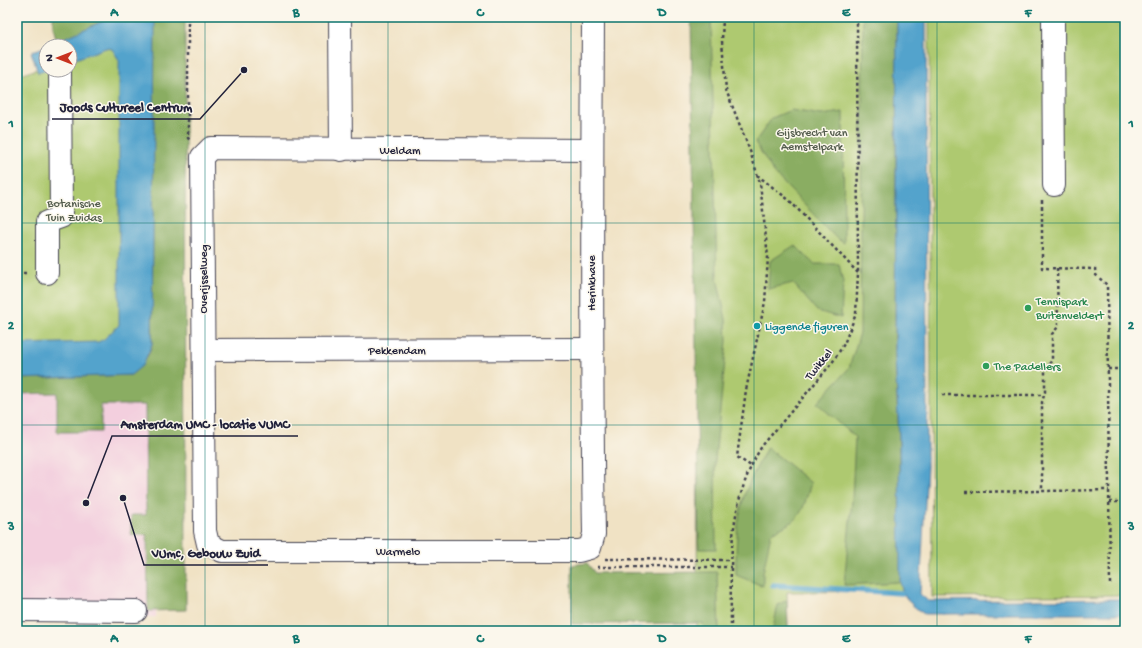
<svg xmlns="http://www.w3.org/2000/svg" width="1142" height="648" font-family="'Gochi Hand',sans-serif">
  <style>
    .built { fill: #f3cfde }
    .green { fill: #aec96f; stroke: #687655 }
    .forest { fill: #8aad62; stroke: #56684e }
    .water { fill: #52a3cc; stroke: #3a6284 }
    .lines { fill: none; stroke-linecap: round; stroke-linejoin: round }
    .stream { stroke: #52a3cc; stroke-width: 5.5 }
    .minor-casing { stroke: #413f50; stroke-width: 24 }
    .path { stroke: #413f50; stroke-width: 2.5; stroke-dasharray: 3 3; stroke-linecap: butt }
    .minor { stroke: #fff; stroke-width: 22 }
    .grid { fill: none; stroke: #0f766e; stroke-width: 1; stroke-opacity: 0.55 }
    .leisure-dot { fill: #2e9e5b; stroke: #fbf7ec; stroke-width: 1.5 }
    .culture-dot { fill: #0f9aa8; stroke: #fbf7ec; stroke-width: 1.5 }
    .labels { text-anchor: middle; stroke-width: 3; stroke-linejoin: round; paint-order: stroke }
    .park-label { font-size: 12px; fill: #535c4d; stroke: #fbf7ec }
    .street-label { font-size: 12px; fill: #22223b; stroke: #fbf7ec }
    .leisure-label { font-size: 12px; fill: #27864d; stroke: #fbf7ec; text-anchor: start }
    .culture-label { font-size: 12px; fill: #0d838f; stroke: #fbf7ec; text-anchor: start }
    .leader { fill: none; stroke: #22223b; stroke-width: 1.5 }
    .callout-dot { fill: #22223b; stroke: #fbf7ec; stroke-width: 1.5 }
    .callout-label { font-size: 13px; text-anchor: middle; font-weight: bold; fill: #22223b; stroke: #fbf7ec; stroke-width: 3; stroke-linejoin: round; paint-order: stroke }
    .neatline { fill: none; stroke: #0f766e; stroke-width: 1.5 }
    .grid-label { font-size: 13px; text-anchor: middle; font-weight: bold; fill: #0f766e }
  </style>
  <rect width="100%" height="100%" fill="#fbf7ec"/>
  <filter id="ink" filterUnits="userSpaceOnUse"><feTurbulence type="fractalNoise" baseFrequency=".025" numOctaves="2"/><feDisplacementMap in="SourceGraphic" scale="8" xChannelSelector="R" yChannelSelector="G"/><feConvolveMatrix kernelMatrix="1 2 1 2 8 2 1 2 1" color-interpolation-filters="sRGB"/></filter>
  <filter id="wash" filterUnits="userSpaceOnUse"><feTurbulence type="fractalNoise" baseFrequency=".012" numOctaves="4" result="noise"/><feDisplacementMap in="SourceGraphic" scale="16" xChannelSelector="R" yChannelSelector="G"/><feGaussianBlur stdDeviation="0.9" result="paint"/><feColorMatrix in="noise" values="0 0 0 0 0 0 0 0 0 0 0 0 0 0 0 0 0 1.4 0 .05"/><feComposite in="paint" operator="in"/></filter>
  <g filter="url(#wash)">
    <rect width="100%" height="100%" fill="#f0e2c4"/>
    <polygon class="built" points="17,387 153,390 156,617 17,617"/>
    <g class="green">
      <polygon points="699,17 926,17 920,591 787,592 788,631 697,631"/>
      <polygon points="929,19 1122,19 1125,21 1125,595 932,597"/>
      <polygon points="110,30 131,48 131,344 17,345 17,76 46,66 46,70 70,70 70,54"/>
    </g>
    <g class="forest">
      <polygon points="53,17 112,17 57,42 53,27"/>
      <polygon points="154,17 185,17 186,610 148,611 147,535 131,535 131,515 146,515 145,405 101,405 101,432 57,432 57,393 17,394 17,379 131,375 149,354 152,344"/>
      <polygon points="691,17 711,17 717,278 726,319 727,341 715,459 716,549 699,549"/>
      <polygon points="863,17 897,17 895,356 899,438 900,515 904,576 900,582 844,585 852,500 855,437 817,403 849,368 860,333"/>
      <polygon points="791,110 821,115 843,112 844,243 836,238 774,173 755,142 772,118"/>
      <polygon points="795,245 814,264 839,264 843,282 841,318 817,311 793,283 768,289 770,261"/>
      <path d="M767 447 811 483C801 515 803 518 771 533L763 573V586L736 575C736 546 736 513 748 486 753 473 761 460 767 447Z"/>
      <polygon points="587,563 595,573 717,572 719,631 704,631 703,623 572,624 572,565"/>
      <polygon points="787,600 788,631 769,631 773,628 778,605"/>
    </g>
    <g class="water">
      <polygon points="112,17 154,17 155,24 152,344 143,365 131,375 17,379 17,344 98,342 104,339 119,325 119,60 112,49 106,48 70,61 70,46 46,46"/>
      <path d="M897 17H926L927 467 920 594 928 601 1125 599V614H924C911 605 903 598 900 582L899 438 895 356Z"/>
      <polygon points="1070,17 1125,17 1125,94 1122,19 1074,19"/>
      <polygon points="46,46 47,70 38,73 31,52"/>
    </g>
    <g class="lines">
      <g class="stream">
        <polyline points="773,585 902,593"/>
        <polyline points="595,631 701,630"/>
      </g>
    </g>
  </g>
  <g filter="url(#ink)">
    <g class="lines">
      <g class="minor-casing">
        <g id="minor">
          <polyline points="340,17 341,150"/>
          <polyline points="1053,17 1054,185"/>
          <path d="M592 150 211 148 202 157 205 531 208 544 222 551H579L590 548 594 534C591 362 592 189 593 17"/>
          <polyline points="47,273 47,222 61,217 60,70"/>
          <polyline points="204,350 591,349"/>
          <polyline points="17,610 136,611"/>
        </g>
      </g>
      <g class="path">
        <polyline points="188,17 188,138 191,142"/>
        <polyline points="723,17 722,41 726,90 750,151 760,183 768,257 765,302 746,390 737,457 751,466"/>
        <polyline points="757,175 789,200 858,273"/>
        <polyline points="1042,200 1042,268 1095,269 1096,275 1107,285 1110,587"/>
        <polyline points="1057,268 1058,327 1052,334 1052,360 1045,370 1045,392 1042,402 1042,491 1109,490"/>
        <polyline points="17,273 28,273"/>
        <polyline points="1108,369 1125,369"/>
        <polyline points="942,395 1044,395"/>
        <polyline points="965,492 1042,491"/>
        <polyline points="1109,502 1125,502"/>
        <polyline points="605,559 731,560"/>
        <polyline points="597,567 731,567"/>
        <path d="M731 631C731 565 726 505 762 446L832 363 844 344 856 314 858 273 857 17"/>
      </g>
      <use href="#minor" class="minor"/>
    </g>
  </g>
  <path class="grid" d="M205 17V631M388 17V631M571 17V631M754 17V631M937 17V631M17 223H1125M17 425H1125"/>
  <g class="leisure-dot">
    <circle cx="1028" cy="308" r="4"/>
    <circle cx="986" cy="366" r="4"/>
  </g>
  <circle class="culture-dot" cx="757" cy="326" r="4"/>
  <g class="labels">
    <g class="park-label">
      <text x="812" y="136">Gijsbrecht van<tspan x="812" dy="14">Aemstelpark</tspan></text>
      <text x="74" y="207">Botanische<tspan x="74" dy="14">Tuin Zuidas</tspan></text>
    </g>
    <g class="street-label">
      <text x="400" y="154">Weldam</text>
      <text transform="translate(203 279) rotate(-90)" y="4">Overijsselweg</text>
      <text transform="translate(591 283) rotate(-90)" y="4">Herinkhave</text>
      <text x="397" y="354">Pekkendam</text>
      <text transform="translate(818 364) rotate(-51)" y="4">Twikkel</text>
      <text x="398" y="555">Warmelo</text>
    </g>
    <g class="leisure-label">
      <text x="1036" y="305">Tennispark<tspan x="1036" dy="14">Buitenveldert</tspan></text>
      <text x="994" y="370">The Padellers</text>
    </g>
    <g class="culture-label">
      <text x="765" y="330">Liggende figuren</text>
    </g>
  </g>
  <path class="leader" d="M244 70L200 119H52M86 503L112 436H298M123 498L144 565H268"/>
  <g class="callout-dot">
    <circle cx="244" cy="70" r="4"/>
    <circle cx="86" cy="503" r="4"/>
    <circle cx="123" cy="498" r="4"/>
  </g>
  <g class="callout-label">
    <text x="126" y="111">Joods Cultureel Centrum</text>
    <text x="205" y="428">Amsterdam UMC - locatie VUMC</text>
    <text x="206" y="557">VUmc, Gebouw Zuid</text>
  </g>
  <rect width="1142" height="648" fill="none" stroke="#fbf7ec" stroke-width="44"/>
  <g transform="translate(58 58) rotate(270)"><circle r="19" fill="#fbf7ec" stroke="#a4a2a5"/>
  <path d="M0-3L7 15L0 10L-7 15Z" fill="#c8321e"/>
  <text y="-6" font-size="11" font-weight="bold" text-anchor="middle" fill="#22223b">N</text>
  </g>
  <rect x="22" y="22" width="1098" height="604" class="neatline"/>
  <g class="grid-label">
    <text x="114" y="16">A</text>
    <text x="296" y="16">B</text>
    <text x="480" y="16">C</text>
    <text x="662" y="16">D</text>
    <text x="846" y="16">E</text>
    <text x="1028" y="16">F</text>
    <text x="11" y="127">1</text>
    <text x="1131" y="127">1</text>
    <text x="11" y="329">2</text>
    <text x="1131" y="329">2</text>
    <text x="11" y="530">3</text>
    <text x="1131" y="530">3</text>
    <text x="114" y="642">A</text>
    <text x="296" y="642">B</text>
    <text x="480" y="642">C</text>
    <text x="662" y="642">D</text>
    <text x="846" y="642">E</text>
    <text x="1028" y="642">F</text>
  </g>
</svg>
